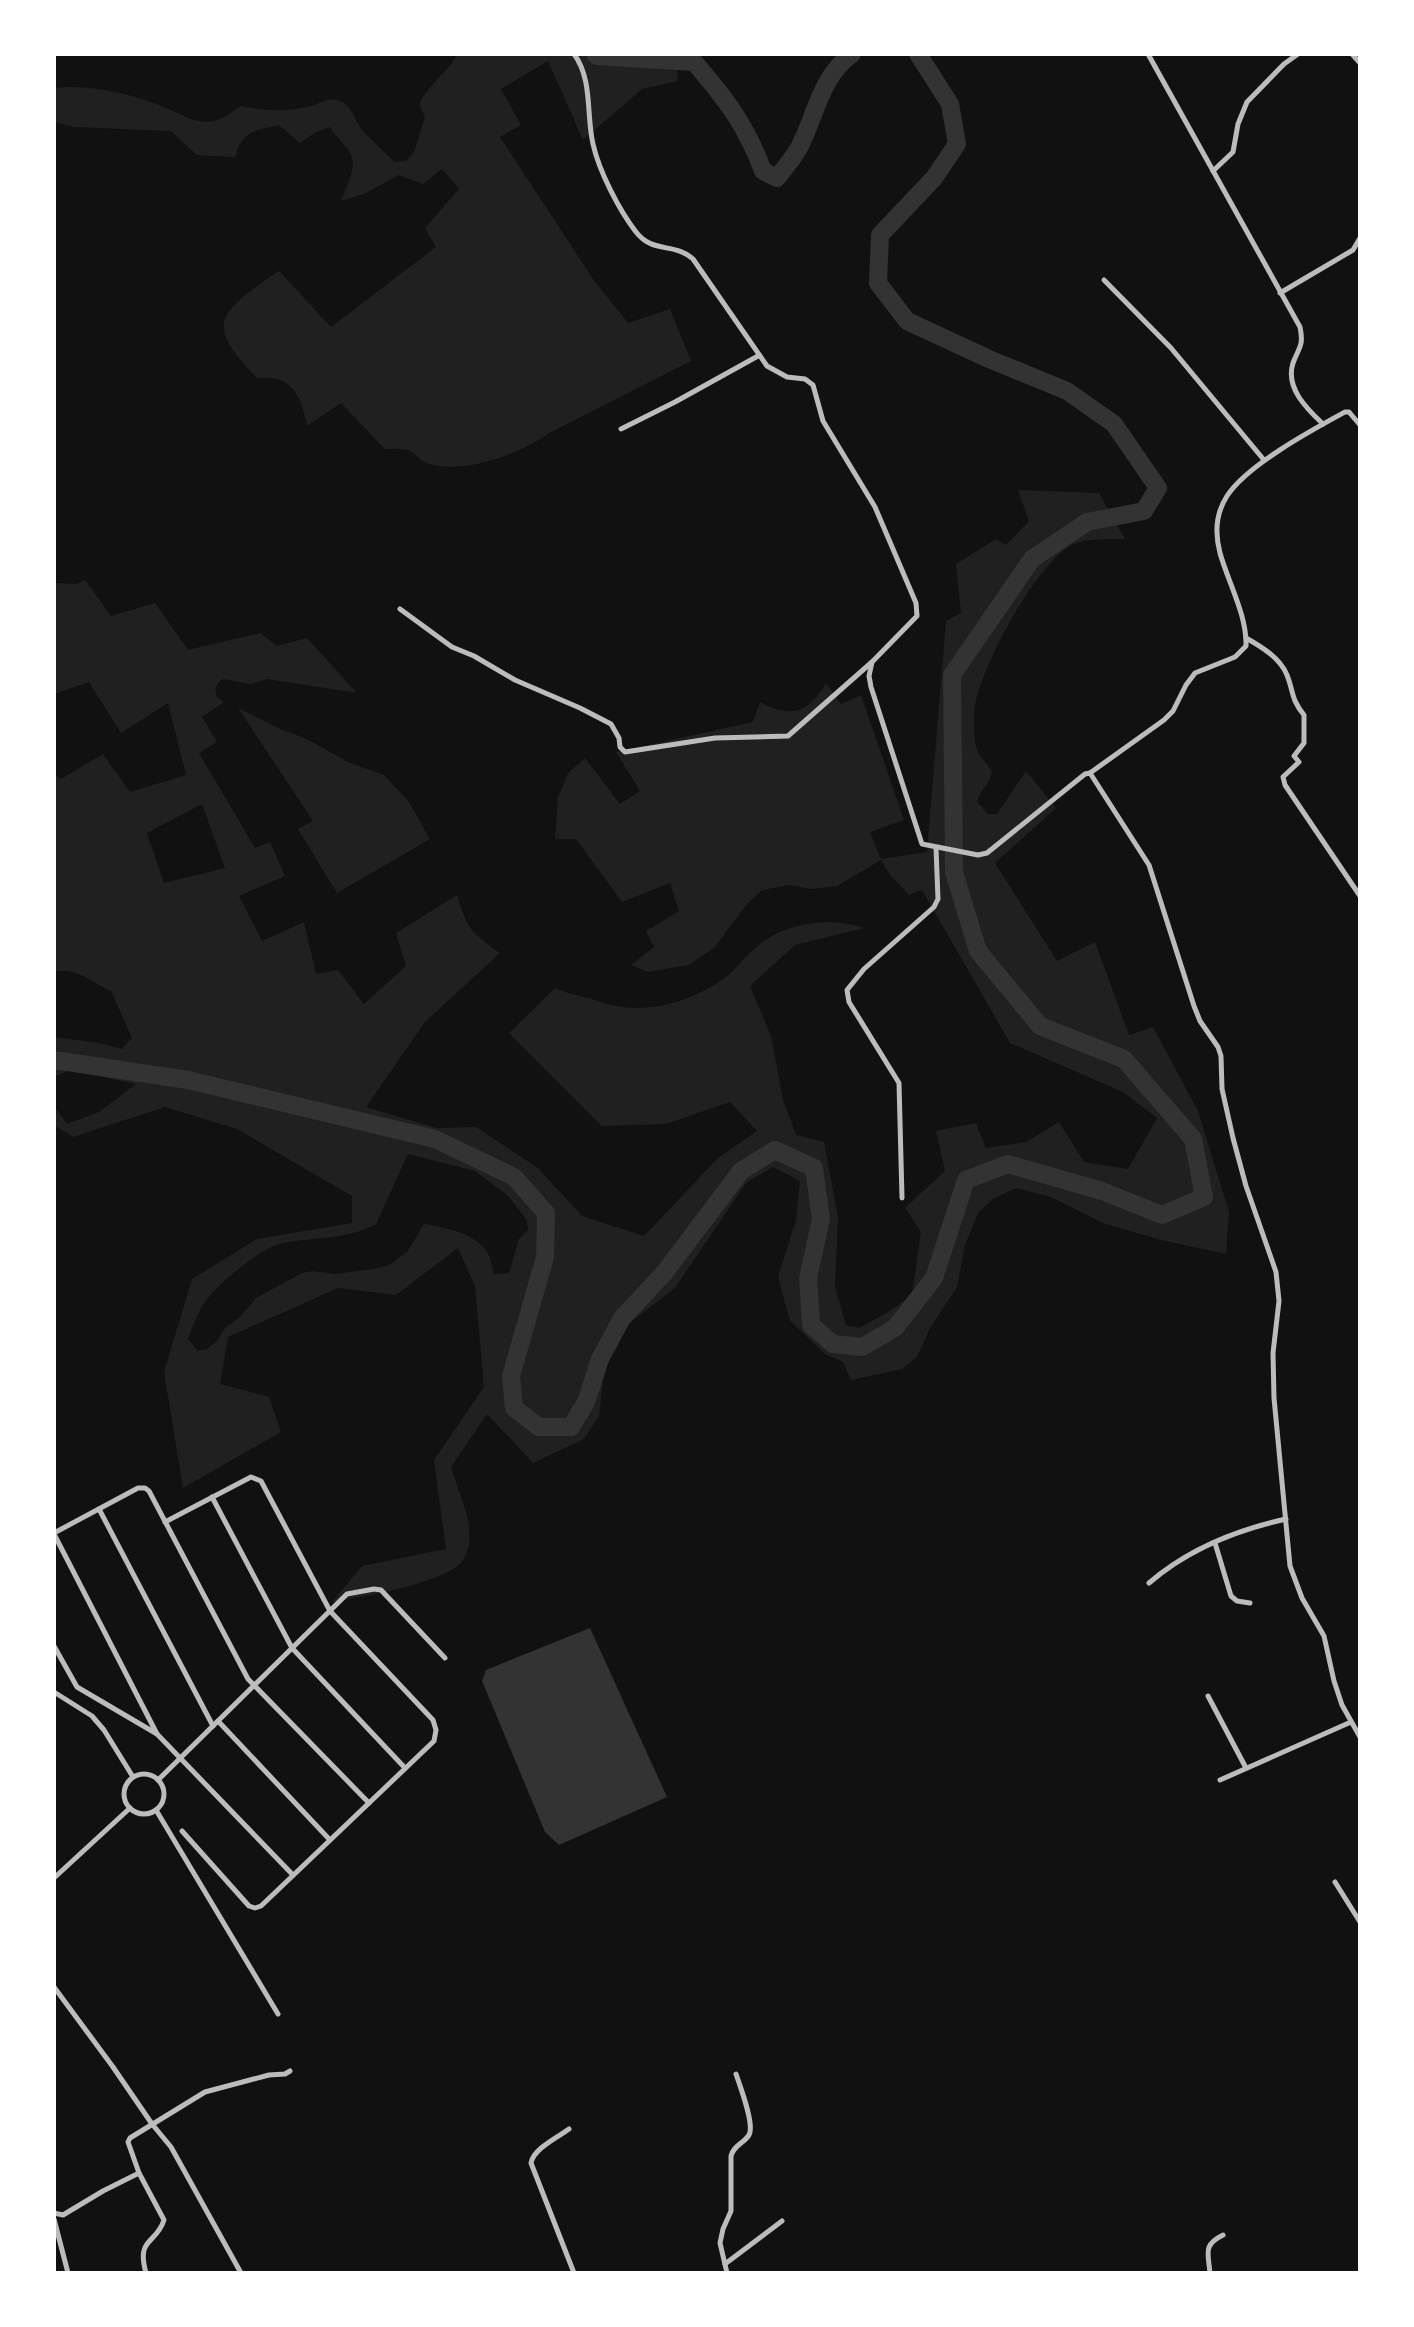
<svg xmlns="http://www.w3.org/2000/svg" width="1414" height="2327" font-family="Barlow,sans-serif">
  <style>
    .green { fill: #202020; fill-rule: evenodd }
    .water { fill: #333 }
    .lines { fill: none; stroke-linecap: round; stroke-linejoin: round }
    .river { stroke: #333; stroke-width: 18 }
    .minor { stroke: #bcbcbc; stroke-width: 5 }
  </style>
  <rect width="100%" height="100%" fill="#111"/>
  <g class="green">
    <path d="M457 54H676L678 81 642 89 583 140 548 61 501 89 521 125 500 137 595 282 628 323 670 309 691 361 549 433C521 454 465 474 430 464 421 462 415 452 407 450 400 448 391 449 385 449L341 403 307 426C304 409 298 387 280 380 273 377 264 378 257 378 245 365 222 343 224 323 225 306 265 280 279 271L331 327 436 247 425 228 459 189 442 169 423 184 399 175 364 194 341 201C346 188 358 165 350 153 344 143 337 139 330 127L316 132 300 143 279 125C254 131 243 130 235 157L197 155 171 131 74 127 54 122V88C92 84 131 94 166 108 180 113 192 122 207 122 220 122 230 113 241 106 263 111 288 112 311 106 319 104 328 98 337 100 353 104 354 121 364 132 373 142 385 152 395 162L406 161 414 152 425 117C424 115 421 108 420 106 419 93 452 69 457 54Z"/>
    <path d="M1018 490 1099 493 1125 539C1109 540 1087 537 1072 545 1036 563 977 673 974 712 973 722 974 741 977 750 980 757 988 765 992 772 990 784 980 790 977 802L988 814H997L1026 771 1056 808 995 863 1057 961 1095 942 1129 1035 1153 1027 1198 1111 1229 1212 1226 1254 1161 1240 1103 1223 1051 1197 1016 1188 993 1199 978 1213 965 1245 957 1287 929 1330 917 1357 902 1369 851 1380 843 1362 825 1354 790 1321 778 1277 796 1220 800 1181 773 1167 746 1183 675 1288 627 1325 604 1371 599 1416 584 1439 533 1463 487 1414 451 1467C458 1491 473 1520 469 1545 468 1549 465 1557 463 1560 448 1583 360 1597 332 1602L362 1566 446 1549 434 1460 484 1387 475 1286 458 1248 396 1295 338 1288 228 1337 220 1384 269 1397 281 1432 183 1488 164 1372 192 1279 257 1239 352 1223V1196L237 1129 165 1107 73 1137 54 1125V1106L67 1124 99 1112 136 1084 70 1070 54 1077V1037L99 1043 122 1049 132 1038 111 991C92 983 76 966 54 972V774L61 779 103 754 130 792 186 775 168 703 121 733 89 682 54 694V583L76 584 85 580 111 616 155 603 188 650 260 633 277 646 307 638 357 693 267 679 251 684 223 679 218 683 215 690 217 697 224 702 202 717 217 742 199 753 255 848 270 842 285 876 239 896 262 941 304 922 316 974 338 970 364 1004 406 966 396 933 457 895C466 926 472 935 500 953L425 1022 366 1107 436 1128 476 1127 538 1168 582 1216 644 1236 718 1158 757 1131 730 1102 666 1124 602 1126 509 1033 555 988C568 994 578 995 591 999 598 1000 604 1004 611 1005 650 1014 692 1001 723 979 735 971 743 958 754 949 782 923 829 916 864 928L795 945 750 986 771 1036 783 1100 796 1135 824 1142 838 1217 835 1287 846 1325 859 1328 890 1311 912 1295 921 1232 905 1208 945 1171 936 1131 976 1123 986 1148 1026 1142 1059 1122 1084 1162 1128 1169 1157 1118 1123 1092 1010 1043 922 890 909 895 890 875 881 860 837 886 811 889 789 885 762 890 747 904 714 948 688 965 648 972 631 965 654 947 646 931 679 911 670 883 622 902 576 839H555L558 797 568 773 585 758 620 804 640 791 616 752 753 722 760 702C790 719 809 713 826 683L841 704 861 695 904 820 870 832 881 859 927 852 946 621 961 613 956 564 996 539 1006 545 1029 521ZM202 804 225 868 164 883 147 833ZM408 1154 475 1171 507 1195 527 1220 528 1230 519 1239 509 1273 494 1274C492 1268 491 1258 487 1252 475 1233 444 1227 424 1224L408 1251 389 1265 374 1269 334 1274 313 1271 302 1273 256 1298 240 1317 225 1328 217 1341 207 1349 198 1351 188 1339C190 1332 197 1316 200 1310 210 1289 260 1248 282 1243 314 1237 347 1240 376 1224Z"/>
    <polygon points="238,708 280,729 307,739 348,762 384,775 409,802 430,839 337,893 298,829 313,821"/>
  </g>
  <polygon class="water" points="590,1628 667,1797 559,1845 545,1832 482,1681 486,1670"/>
  <g class="lines">
    <g class="river">
      <path d="M595 54 597 56 694 62C726 99 746 125 763 171L777 178C785 168 794 157 800 146 816 114 821 76 852 54"/>
      <polyline points="54,1060 188,1080 435,1139 514,1177 546,1213 545,1257 511,1376 514,1408 539,1427 571,1427 586,1402 600,1359 622,1318 665,1272 741,1171 775,1150 814,1168 821,1219 808,1278 811,1325 833,1344 862,1347 895,1328 934,1278 966,1180 1008,1164 1102,1191 1162,1215 1204,1197 1193,1139 1124,1059 1040,1026 978,951 954,872 952,675 1032,559 1087,522 1144,511 1158,488 1114,424 1067,391 989,359 907,321 878,283 880,235 934,178 957,144 950,104 918,54"/>
    </g>
    <g class="minor">
      <path d="M1148 54 1300 327C1304 346 1299 347 1293 363 1285 388 1307 409 1323 424"/>
      <polyline points="1352,54 1360,63"/>
      <polyline points="1213,171 1233,152 1238,124 1247,102 1284,64 1298,54"/>
      <polyline points="1104,280 1171,348 1264,460"/>
      <polyline points="1280,293 1353,250 1360,238"/>
      <polyline points="621,429 675,402 758,356"/>
      <path d="M400 609 452 647 474 656 515 680 580 708 611 724 619 738 620 747 625 752 715 738 788 736 872 662 917 616 916 603 875 507 823 421 813 385 805 379 787 377 767 366 693 259C674 242 653 254 636 232 619 210 599 171 593 144 586 114 593 80 574 54"/>
      <path d="M1246 638C1262 647 1280 658 1287 675 1294 693 1291 699 1304 715V743L1294 756 1299 762 1283 777 1285 785 1360 896"/>
      <polyline points="872,662 869,676 871,687 922,844 978,855 987,853 1085,774 1090,773 1149,865 1194,1006 1200,1021 1218,1047 1221,1056 1222,1089 1233,1138 1246,1186 1276,1272 1279,1301 1273,1353 1274,1398 1290,1566 1302,1598 1324,1636 1334,1681 1342,1705 1360,1737"/>
      <path d="M1090 773 1164 720 1173 711 1186 685 1195 673 1235 657 1246 646C1247 615 1228 582 1220 553 1215 534 1216 513 1227 496 1247 465 1312 430 1345 412H1349L1360 425"/>
      <polyline points="902,1198 899,1083 849,1002 847,990 864,969 934,907 938,899 936,848"/>
      <polyline points="212,1497 292,1648 405,1768"/>
      <polyline points="99,1509 213,1726"/>
      <polyline points="165,1522 251,1477 261,1481 330,1611 433,1720 436,1730 434,1741 261,1906 255,1908 249,1906 182,1831"/>
      <polyline points="54,1533 138,1488 145,1488 149,1491 248,1679 369,1803"/>
      <polyline points="54,1534 157,1734 293,1875"/>
      <polyline points="1215,1543 1231,1596 1237,1601 1250,1603"/>
      <path d="M1149 1583C1187 1550 1236 1530 1286 1519"/>
      <polyline points="54,1646 77,1687 157,1734"/>
      <polyline points="54,1692 92,1716 104,1730 133,1777"/>
      <polyline points="1208,1696 1246,1768"/>
      <polyline points="218,1721 330,1840"/>
      <circle cx="144" cy="1794" r="20"/>
      <polyline points="158,1780 347,1594 374,1589 381,1590 445,1658"/>
      <polyline points="1220,1780 1351,1722"/>
      <polyline points="156,1810 278,2014"/>
      <polyline points="54,1878 130,1808"/>
      <polyline points="1335,1882 1360,1922"/>
      <polyline points="54,1987 113,2067 152,2124 171,2147 241,2273"/>
      <path d="M569 2129C558 2137 533 2149 531 2163L574 2273"/>
      <polyline points="54,2213 63,2215 103,2191 139,2173"/>
      <polyline points="54,2219 68,2273"/>
      <polyline points="725,2264 782,2221"/>
      <path d="M146 2273C136 2237 156 2245 164 2220L139 2173 128 2142 130 2138 205 2092 269 2075 285 2074 290 2071"/>
      <path d="M727 2273 720 2243 723 2229 731 2211V2156C734 2145 743 2144 749 2135 755 2125 740 2086 736 2074"/>
      <path d="M1210 2273C1208 2252 1203 2245 1223 2235"/>
    </g>
  </g>
  <rect width="1414" height="2327" fill="none" stroke="#ffffff" stroke-width="112"/>
</svg>
